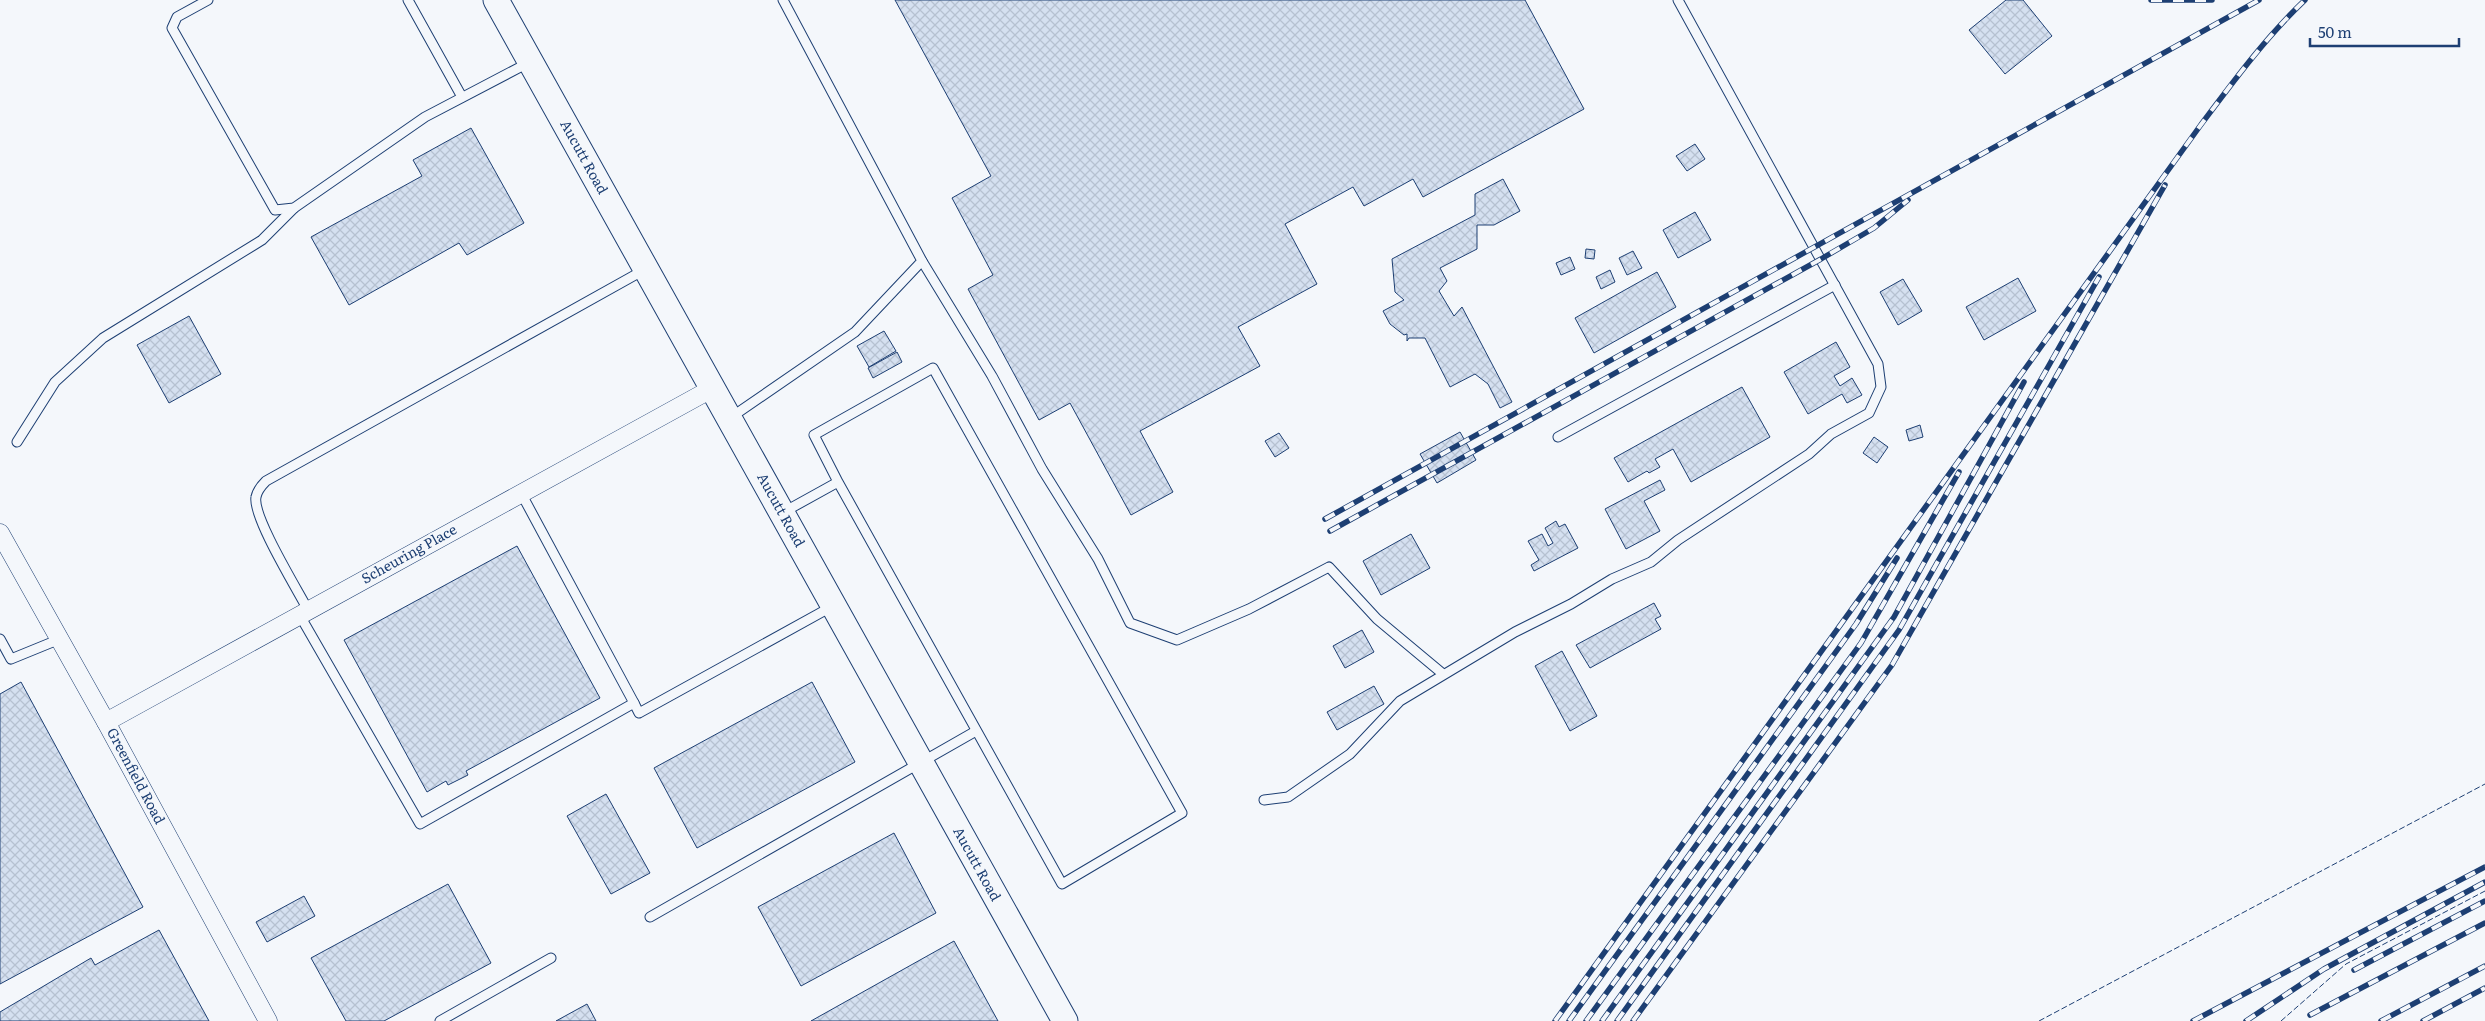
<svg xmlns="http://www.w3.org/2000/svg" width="2485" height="1021" font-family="Literata,serif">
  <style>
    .building { fill: url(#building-cross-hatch); stroke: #1d3f73 }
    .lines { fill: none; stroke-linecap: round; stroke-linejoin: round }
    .lane-casing { stroke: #1d3f73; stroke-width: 11 }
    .street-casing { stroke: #1d3f73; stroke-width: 19 }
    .secondary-casing { stroke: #1d3f73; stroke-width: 27 }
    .lane { stroke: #f4f7fb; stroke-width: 9 }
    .street { stroke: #f4f7fb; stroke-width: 18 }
    .secondary { stroke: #f4f7fb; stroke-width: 25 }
    .rail-casing { stroke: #1d3f73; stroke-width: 5.5 }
    .rail { stroke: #f4f7fb; stroke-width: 4; stroke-dasharray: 11; stroke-linecap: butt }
    .fence { stroke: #1d3f73; stroke-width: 1; stroke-dasharray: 6 2.5; stroke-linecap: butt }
    .labels { text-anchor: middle; stroke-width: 4; stroke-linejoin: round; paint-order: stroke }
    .street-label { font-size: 14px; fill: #1d3f73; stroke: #f4f7fb }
  </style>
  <defs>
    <pattern id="building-cross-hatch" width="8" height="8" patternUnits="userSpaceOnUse" patternTransform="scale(1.25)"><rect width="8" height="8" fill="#d5e0f0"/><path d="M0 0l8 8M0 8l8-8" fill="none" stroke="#b6c1d1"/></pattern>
  </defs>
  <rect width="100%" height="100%" fill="#f4f7fb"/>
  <g class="building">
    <polygon points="895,0 1525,0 1584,109 1423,197 1413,179 1364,206 1353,187 1285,224 1317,284 1238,327 1260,366 1140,431 1173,492 1131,515 1070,403 1039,420 968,289 993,275 952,198 991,176"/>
    <polygon points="2006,0 2023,0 2052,36 2005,74 1969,30"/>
    <polygon points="471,128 524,223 467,255 459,243 349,305 311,237 422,176 413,160"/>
    <polygon points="1695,144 1705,159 1687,171 1676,156"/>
    <polygon points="1503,179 1520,211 1494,225 1477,225 1477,249 1440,268 1447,281 1439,291 1454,316 1462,307 1512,402 1500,408 1488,384 1475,374 1450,387 1425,338 1409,338 1407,341 1407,334 1404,335 1390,324 1383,311 1404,300 1395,292 1392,259 1475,215 1475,194"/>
    <polygon points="1695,212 1711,240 1678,258 1663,230"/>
    <polygon points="1586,249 1595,250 1594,259 1585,258"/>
    <polygon points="1633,251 1642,268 1627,275 1619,258"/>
    <polygon points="1570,257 1575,269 1561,275 1556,263"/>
    <polygon points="1610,270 1615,282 1601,289 1596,277"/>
    <polygon points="1657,272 1676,307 1594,353 1575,318"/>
    <polygon points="2018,278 2036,311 1984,340 1966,307"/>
    <polygon points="1903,279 1922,311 1898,325 1880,292"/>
    <polygon points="189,316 221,374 169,403 137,345"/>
    <polygon points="884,331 896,351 869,367 857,346"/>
    <polygon points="1836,342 1850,367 1834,376 1840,386 1852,378 1862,395 1847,403 1842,394 1808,414 1784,372"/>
    <polygon points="897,352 902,362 873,378 868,368"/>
    <polygon points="1742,387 1770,437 1691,482 1673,449 1655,459 1660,467 1649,473 1647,471 1628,482 1614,458"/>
    <polygon points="1920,425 1923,437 1909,441 1906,430"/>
    <polygon points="1460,432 1476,460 1437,483 1420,454"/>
    <polygon points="1279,433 1289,448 1275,457 1265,441"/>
    <polygon points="1874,437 1888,447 1877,463 1863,453"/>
    <polygon points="1660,480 1665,490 1644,501 1660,531 1626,549 1605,509"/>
    <polygon points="1556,521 1559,527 1565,524 1578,548 1534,571 1531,565 1539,560 1528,541 1542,534 1548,546 1553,543 1545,528"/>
    <polygon points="1411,534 1430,568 1381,595 1363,561"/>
    <polygon points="517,546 600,698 466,771 468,775 448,785 446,781 427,792 344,640"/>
    <polygon points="1654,603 1661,616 1655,619 1661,629 1590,668 1576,645"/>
    <polygon points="1362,630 1374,652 1345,668 1333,646"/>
    <polygon points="1562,651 1597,716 1570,731 1535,666"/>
    <polygon points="21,682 143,907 0,984 0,694"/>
    <polygon points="812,682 855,762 697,848 654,768"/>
    <polygon points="1374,686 1384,704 1337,730 1327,712"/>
    <polygon points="606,794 650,873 611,894 567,816"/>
    <polygon points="894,833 936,913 801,986 758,907"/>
    <polygon points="448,884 491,963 384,1021 346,1021 311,958"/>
    <polygon points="304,896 315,916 267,942 256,922"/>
    <polygon points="159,930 209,1021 0,1021 0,1012 91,958 95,965"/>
    <polygon points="954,941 998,1021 811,1021"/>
    <polygon points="587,1004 596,1021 556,1021"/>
  </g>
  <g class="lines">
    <g class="lane-casing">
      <g id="lane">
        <polyline points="208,0 177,17 172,28 275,210 294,208 425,117 528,63"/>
        <polyline points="408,0 462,97"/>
        <polyline points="922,261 992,376 1042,469 1098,559 1130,623 1177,640 1249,609 1329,567 1377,619 1443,674"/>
        <polyline points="730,418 855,332 922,261 783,0"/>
        <polyline points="1558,437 1835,285"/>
        <polyline points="17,442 55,382 103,338 262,240 294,208"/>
        <polyline points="782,513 838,482 814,435 933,368 1182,813 1062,884 838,482"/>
        <path d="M308 610C297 589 252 516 256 497 257 491 261 486 266 481L644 270"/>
        <polyline points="299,614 420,824 634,703 521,493"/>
        <polyline points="0,639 11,659 60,639"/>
        <polyline points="634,703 639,713 831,607"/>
        <polyline points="1264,800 1288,797 1350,754 1400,701 1515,632 1571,604 1612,579 1651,562 1678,540 1809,454 1831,434 1869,413 1881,387 1878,364 1678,0"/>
        <polyline points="650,917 976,731"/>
        <polyline points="440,1021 551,958"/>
      </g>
    </g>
    <g class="street-casing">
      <g id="street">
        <polyline points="0,533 106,722 268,1021"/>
        <polyline points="106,722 713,388"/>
      </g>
    </g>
    <g class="secondary-casing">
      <polyline id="secondary" points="496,0 1065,1021"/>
    </g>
    <use href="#lane" class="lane"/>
    <use href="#street" class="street"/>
    <use href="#secondary" class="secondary"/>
    <g class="rail-casing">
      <g id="rail">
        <polyline points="2151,0 2212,0"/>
        <polyline points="1325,519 2259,0"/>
        <polyline points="1330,531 1821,259 1874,228 1908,200"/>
        <polyline points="2354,970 2485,901"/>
        <polyline points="2310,1015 2485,923"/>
        <path d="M1555 1021 2200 126C2233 82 2265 38 2305 0"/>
        <polyline points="1569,1021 1856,624 1897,558"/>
        <polyline points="1586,1021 1861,643 1959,472"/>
        <polyline points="1602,1021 1894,617 2024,382"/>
        <polyline points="1617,1021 1899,630 2099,277"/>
        <polyline points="1633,1021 1892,665 2165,185"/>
        <polyline points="2193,1021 2485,867"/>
        <polyline points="2246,1021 2324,969 2485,882"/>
        <polyline points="2381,1021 2485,966"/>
        <polyline points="2423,1021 2485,988"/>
      </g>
    </g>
    <use href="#rail" class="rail"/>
    <g class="fence">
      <polyline points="2039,1021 2485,784"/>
      <polyline points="2281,1021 2346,964 2485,891"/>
    </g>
  </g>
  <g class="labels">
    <g class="street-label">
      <text transform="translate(584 157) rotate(61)" y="5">Aucutt Road</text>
      <text transform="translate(781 510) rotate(61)" y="5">Aucutt Road</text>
      <text transform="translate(409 554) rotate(-29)" y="5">Scheuring Place</text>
      <text transform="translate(136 776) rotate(62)" y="5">Greenfield Road</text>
      <text transform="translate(977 864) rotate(61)" y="5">Aucutt Road</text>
    </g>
  </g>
  <path d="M2310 38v8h149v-8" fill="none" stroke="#1d3f73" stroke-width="2.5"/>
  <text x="2318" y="38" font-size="15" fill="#1d3f73" stroke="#f4f7fb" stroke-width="4" paint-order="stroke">50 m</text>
</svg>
